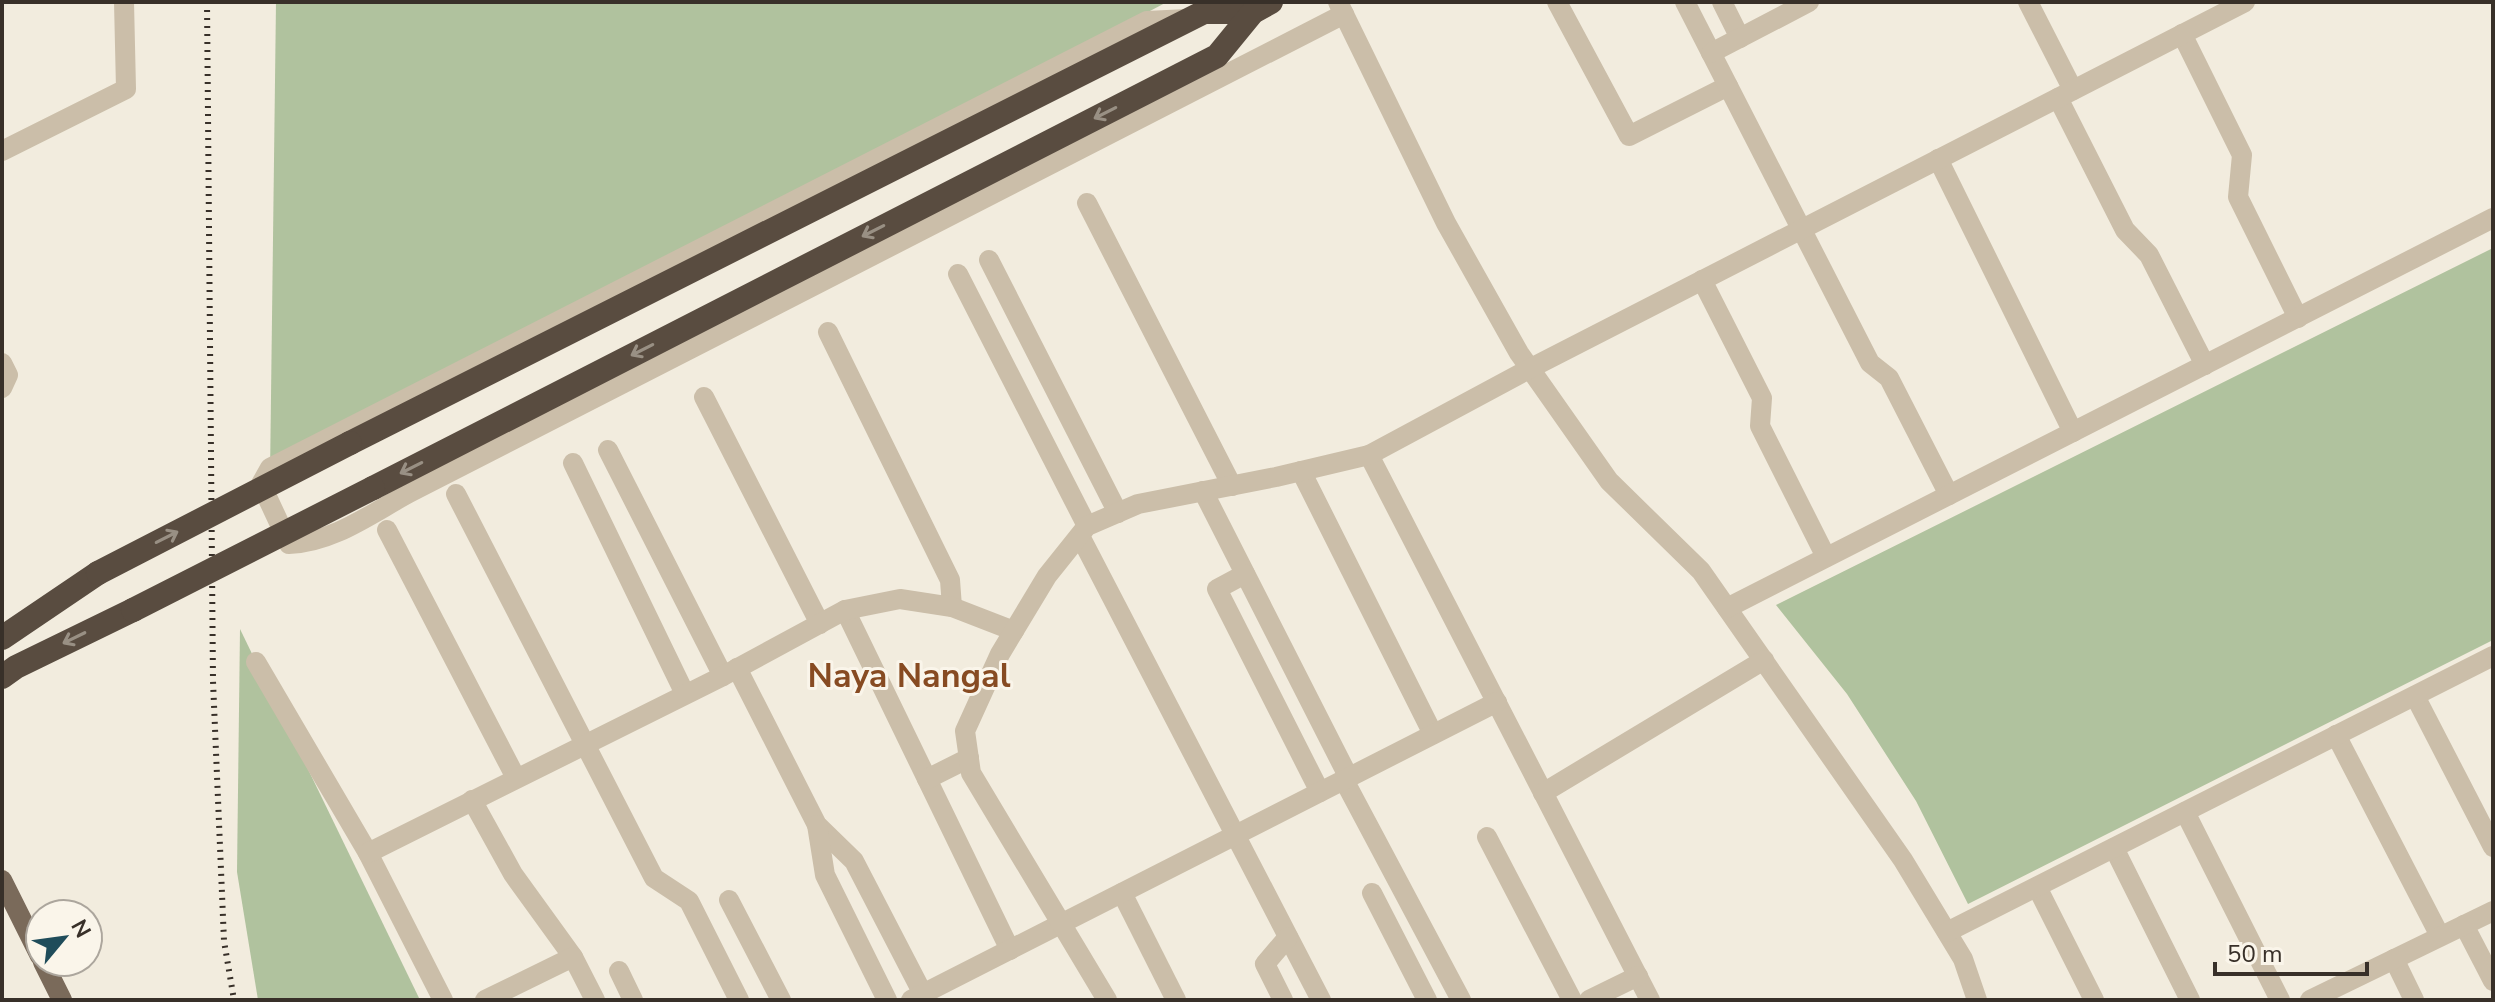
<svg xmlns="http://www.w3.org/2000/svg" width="2495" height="1002" font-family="'Nunito Sans',sans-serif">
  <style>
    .green { fill: #b0c29e }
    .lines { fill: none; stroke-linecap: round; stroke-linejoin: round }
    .minor { stroke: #cbbea9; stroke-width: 20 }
    .major { stroke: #7a6a5a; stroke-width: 20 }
    .highway { stroke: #594c40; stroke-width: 24 }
    .rail { stroke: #383029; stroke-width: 6; stroke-dasharray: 2 6; stroke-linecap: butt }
    .highway-bridge { stroke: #594c40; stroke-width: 24 }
    .oneway { stroke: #999084 }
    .labels { text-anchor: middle; stroke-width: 6; stroke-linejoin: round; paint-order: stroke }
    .district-label { font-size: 34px; font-weight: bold; fill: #874b22; stroke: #faf5ea }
  </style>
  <rect width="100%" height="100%" fill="#f2ecde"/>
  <g class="green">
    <polygon points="276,2 1167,2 270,476"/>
    <polygon points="2493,248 2493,640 1968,904 1916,801 1847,694 1776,605"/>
    <polygon points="240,629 420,1000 258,1000 237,872"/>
  </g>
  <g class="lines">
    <g class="minor">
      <polyline points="1338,2 1446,223 1519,353 1609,481 1701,571 1903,860 1963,959 1977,1000"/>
      <polyline points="1557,2 1629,136 1728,86"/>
      <polyline points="1685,2 1870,363 1889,378 1949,495"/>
      <polyline points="1722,2 1740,38"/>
      <polyline points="2028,2 2073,90"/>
      <path d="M1187 19 1147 21 270 468 261 484 289 544C333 543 373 512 411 492L1344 14"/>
      <polyline points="2182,34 2242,155 2238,197 2298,318"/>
      <polyline points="1711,53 1809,2"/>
      <polyline points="2058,98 2125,230 2149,255 2205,365"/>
      <polyline points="2,151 126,89 124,2"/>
      <polyline points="1938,159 2073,432"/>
      <polyline points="1087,203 1232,486"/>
      <polyline points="989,260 1118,513"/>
      <polyline points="958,274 1087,526"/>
      <polyline points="1702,280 1762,398 1760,426 1826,557"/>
      <polyline points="828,332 950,580 952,607"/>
      <polyline points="2,363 8,375 2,388"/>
      <polyline points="704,397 820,624"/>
      <polyline points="608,450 723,676"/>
      <polyline points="1369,455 1650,1000"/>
      <polyline points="573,463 685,694"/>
      <polyline points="1301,471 1433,734"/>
      <polyline points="1203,491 1349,778"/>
      <polyline points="456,494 654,878 689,901 739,1000"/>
      <polyline points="387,530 516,778"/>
      <polyline points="1080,536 1321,1000"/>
      <polyline points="1245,574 1217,589 1320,792"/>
      <polyline points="1727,608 2493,218"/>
      <polyline points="845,610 1010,950"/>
      <polyline points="256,662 368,853 443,1000"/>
      <polyline points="737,668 817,825 854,861 923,994"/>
      <polyline points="2415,696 2493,847"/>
      <polyline points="2336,735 2440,936"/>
      <polyline points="927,779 969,758"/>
      <polyline points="1344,780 1461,1000"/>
      <polyline points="1543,793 1764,660"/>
      <polyline points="472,800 513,874 573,957"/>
      <polyline points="2185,812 2280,1000"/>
      <polyline points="817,825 825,875 887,1000"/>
      <polyline points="1487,837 1572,1000"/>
      <polyline points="2114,848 2190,1000"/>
      <polyline points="368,853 723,676 845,610 900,599 952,607 1014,631"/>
      <polyline points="2037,887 2094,1000"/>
      <polyline points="1122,893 1176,1000"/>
      <polyline points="1372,893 1427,1000"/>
      <polyline points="729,900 781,1000"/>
      <polyline points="2464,925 2493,981"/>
      <polyline points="1947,932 2493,656"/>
      <polyline points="2394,959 2414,1000"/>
      <polyline points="619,971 633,1000"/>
      <polyline points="485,1000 573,957 595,1000"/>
      <polyline points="911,1000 1497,702"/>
      <polyline points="1107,1000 971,773 965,731 1000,654 1047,576 1087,526 1138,504 1276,477 1369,455 1529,369 2245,2"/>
      <polyline points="1283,1000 1265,964 1288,937"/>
      <polyline points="1589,1000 1638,976"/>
      <polyline points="2310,1000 2493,911"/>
    </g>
    <g class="major">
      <polyline points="2,880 40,956"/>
      <polyline points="43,962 62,1000"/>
    </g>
    <g class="highway">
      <polyline points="350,443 1204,12 1253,12"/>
      <polyline points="373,488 1217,56 1253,12 1271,2"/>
      <polyline points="2,638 98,573"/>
      <polyline points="2,677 16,667 133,610"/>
    </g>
    <polyline class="rail" points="207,2 213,681 224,941 234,1000"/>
    <g class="highway-bridge">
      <polyline points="98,573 350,443"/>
      <polyline points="133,610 373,488"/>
    </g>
  </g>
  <defs><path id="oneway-shaft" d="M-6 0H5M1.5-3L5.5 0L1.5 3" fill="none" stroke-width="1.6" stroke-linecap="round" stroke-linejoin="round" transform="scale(2)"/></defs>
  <g class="oneway">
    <use href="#oneway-shaft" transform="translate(1105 113) rotate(153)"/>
    <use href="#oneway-shaft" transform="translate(873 231) rotate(153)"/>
    <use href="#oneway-shaft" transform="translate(642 350) rotate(153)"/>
    <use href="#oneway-shaft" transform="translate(411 468) rotate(153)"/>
    <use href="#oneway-shaft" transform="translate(167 537) rotate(-27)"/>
    <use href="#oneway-shaft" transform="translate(74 638) rotate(154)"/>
  </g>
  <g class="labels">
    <g class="district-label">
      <text x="909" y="687">Naya Nangal</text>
    </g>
  </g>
  <rect width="2495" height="1002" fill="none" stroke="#383029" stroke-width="8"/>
  <g transform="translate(64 938) rotate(61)"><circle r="38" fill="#faf5ea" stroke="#aca69d" stroke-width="2"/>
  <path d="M0-6L14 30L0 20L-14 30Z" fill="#1f4c5a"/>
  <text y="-12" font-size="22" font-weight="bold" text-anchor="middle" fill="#383029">N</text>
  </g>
  <path d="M2215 962v12h152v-12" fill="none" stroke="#383029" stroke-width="4"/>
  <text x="2227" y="962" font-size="24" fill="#383029" stroke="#faf5ea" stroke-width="6" paint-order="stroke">50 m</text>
</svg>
